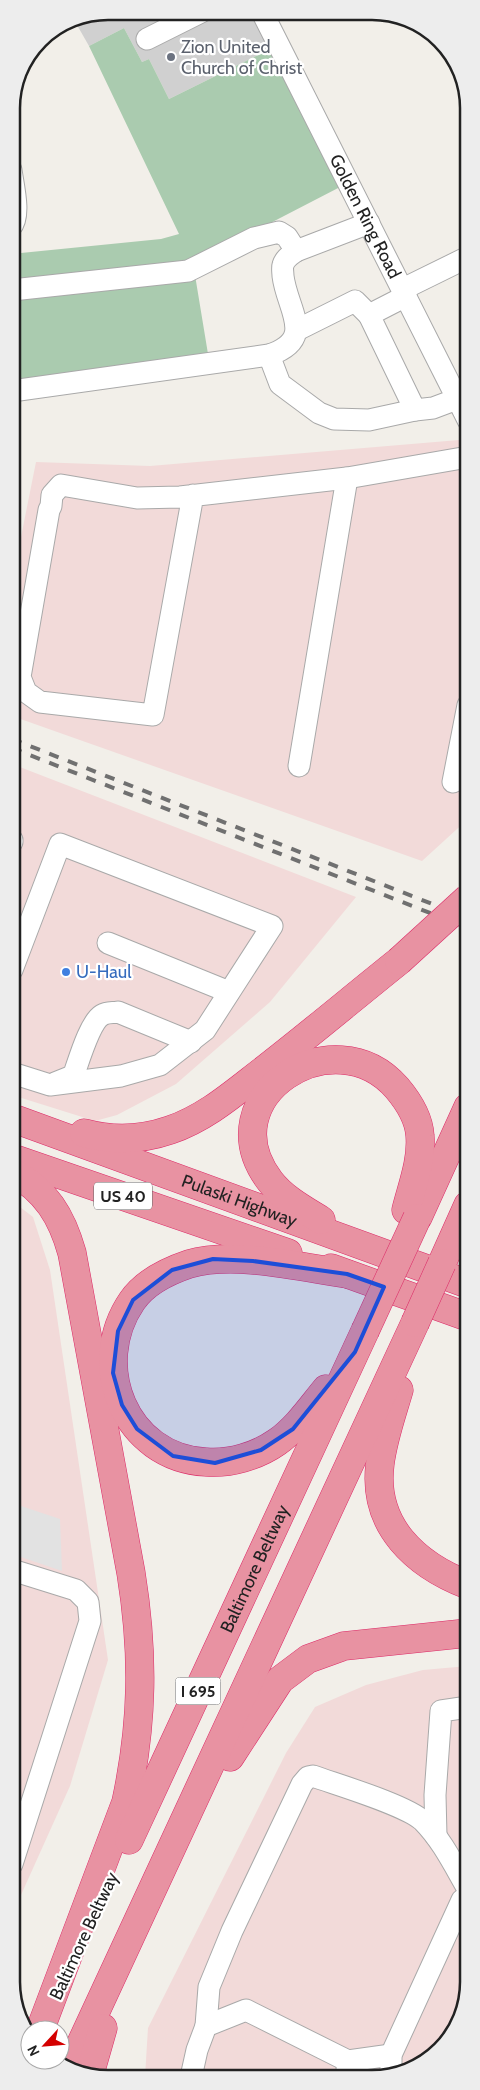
<svg xmlns="http://www.w3.org/2000/svg" width="480" height="2090" font-family="Cabin,sans-serif">
  <style>
    .commercial { fill: #f2dad9 }
    .religious { fill: #d0d0d0 }
    .cemetery { fill: #aacbaf }
    .parking { fill: #e2e2e2 }
    .lines { fill: none; stroke-linecap: round; stroke-linejoin: round }
    .minor-casing { stroke: #a9a9a9; stroke-width: 23 }
    .highway-casing { stroke: #dc2a67; stroke-width: 29 }
    .minor { stroke: #fff; stroke-width: 21 }
    .highway { stroke: #e892a2; stroke-width: 28 }
    .rail { stroke: #707070; stroke-width: 4; stroke-dasharray: 10 10; stroke-linecap: butt }
    .highway-bridge-casing { stroke: #dc2a67; stroke-width: 29; stroke-linecap: butt }
    .highway-bridge { stroke: #e892a2; stroke-width: 28 }
    .marked { fill: #1d4ed8; fill-opacity: 0.2; stroke: #1d4ed8; stroke-width: 4; stroke-linejoin: round }
    .worship-dot { fill: #6b7280; stroke: #fff; stroke-width: 2 }
    .shop-dot { fill: #3f7fe0; stroke: #fff; stroke-width: 2 }
    .labels { text-anchor: middle; stroke-width: 4.5; stroke-linejoin: round; paint-order: stroke }
    .shield { fill: #fff; stroke: #646464; stroke-width: 1 }
    .shield-label { font-size: 16px; font-weight: bold; fill: #222 }
    .worship-label { font-size: 18px; fill: #5b616d; stroke: #fff; text-anchor: start }
    .street-label { font-size: 18px; fill: #222; stroke: #fff }
    .shop-label { font-size: 18px; fill: #366cbe; stroke: #fff; text-anchor: start }
    .rim { fill: none; stroke: #222; stroke-width: 2.5 }
  </style>
  <rect width="100%" height="100%" fill="#f2efe9"/>
  <g class="commercial">
    <polygon points="459,440 468,454 468,819 422,861 12,716 12,582 36,462 150,466"/>
    <polygon points="12,764 356,897 270,1002 176,1084 117,1115 95,1121 12,1095"/>
    <polygon points="12,1201 33,1217 50,1270 108,1660 70,1786 12,1915"/>
    <polygon points="468,1666 469,1988 445,2046 385,2078 145,2077 148,2028 286,1753 315,1707 366,1685 423,1670"/>
  </g>
  <polygon class="religious" points="108,11 257,12 274,47 169,99 149,59 142,62 124,28 89,46 73,18"/>
  <polygon class="cemetery" points="124,28 142,62 149,59 169,99 274,47 342,186 193,263 208,354 39,380 12,380 11,254 161,239 179,234 89,46"/>
  <polygon class="parking" points="12,1503 60,1519 62,1571 12,1554"/>
  <g class="lines">
    <g class="minor-casing">
      <g id="minor">
        <path id="s1" d="M262 12 468 420"/>
        <polyline points="147,39 201,12"/>
        <path d="M11 170C13 185 21 216 11 227"/>
        <polyline points="296,251 369,223"/>
        <polyline points="403,289 468,257"/>
        <path d="M12 290 188 271 254 238 279 232 287 237 296 251C291 255 285 258 283 265 282 268 283 273 283 276 287 310 317 339 269 355L12 391"/>
        <polyline points="406,296 369,315 415,410 433,408 457,399"/>
        <polyline points="297,330 355,301 369,315"/>
        <polyline points="269,355 280,384 319,413 334,419 369,420 415,410"/>
        <polyline points="193,495 153,715 40,702 26,692 20,677 49,510 51,506 52,495 61,485 137,498 180,497 347,478 468,457"/>
        <polyline points="299,766 347,478"/>
        <polyline points="453,782 468,705"/>
        <polyline points="12,842 12,840"/>
        <polyline points="108,943 229,992"/>
        <polyline points="12,970 60,844 272,926 205,1030 160,1065 121,1076 50,1085 12,1073"/>
        <path d="M55 1083 70 1077 74 1074C79 1060 90 1022 102 1015 107 1012 113 1013 118 1012L191 1042"/>
        <polyline points="12,1570 76,1590 88,1602 90,1621 12,1864"/>
        <polyline points="436,1836 435,1795 441,1711 468,1707"/>
        <path d="M206 2026 209 1987 232 1931 302 1784 308 1777 313 1776C338 1785 406 1805 423 1821 442 1840 455 1867 469 1891"/>
        <polyline points="391,2074 391,2055 462,1900 469,1895"/>
        <polyline points="191,2077 197,2050 206,2026 246,2010 348,2061"/>
        <polyline points="346,2078 348,2061 391,2055"/>
      </g>
    </g>
    <g class="highway-casing">
      <g id="highway">
        <path id="s2" d="M12 1118 468 1284"/>
        <path d="M84 1133C113 1141 141 1140 170 1130 206 1118 235 1092 265 1069 310 1034 354 997 399 961"/>
        <polyline points="12,1158 288,1253"/>
        <path d="M12 1172C46 1190 62 1217 72 1253L131 1573C144 1654 143 1722 126 1802L40 2030"/>
        <polyline points="418,1217 468,1107"/>
        <path d="M321 1220C303 1209 283 1198 270 1181 206 1097 334 1015 397 1088 408 1101 419 1118 420 1136 422 1161 412 1186 406 1210"/>
        <polyline points="442,1263 468,1205"/>
        <polyline points="331,1268 468,1317"/>
        <path d="M326 1389C311 1407 297 1428 277 1442 257 1456 230 1464 206 1462 125 1458 88 1365 132 1301 145 1282 168 1271 189 1264 235 1251 300 1267 347 1274"/>
        <path d="M399 1390C392 1414 383 1439 380 1464 372 1526 416 1565 468 1585"/>
        <polyline points="230,1757 280,1680 308,1659 344,1646 468,1633"/>
        <path id="s3" d="M129 1840 365 1331"/>
        <polyline points="70,2067 415,1323"/>
        <polyline points="89,2077 103,2028"/>
      </g>
    </g>
    <use href="#minor" class="minor"/>
    <use href="#highway" class="highway"/>
    <g class="rail">
      <polyline points="12,739 468,918"/>
      <polyline points="12,748 468,928"/>
    </g>
    <g class="highway-bridge-casing">
      <g id="highway-bridge">
        <polyline points="399,961 468,898"/>
        <polyline points="415,1323 442,1263"/>
        <polyline points="365,1331 417,1218"/>
      </g>
    </g>
    <use href="#highway-bridge" class="highway-bridge"/>
  </g>
  <path class="marked" d="M213 1259 253 1261 347 1274 384 1287 355 1352 293 1429 261 1450 215 1463 173 1456 137 1429 122 1405 113 1373 118 1331 133 1300 172 1270Z"/>
  <circle class="worship-dot" cx="171" cy="57" r="5"/>
  <circle class="shop-dot" cx="66" cy="972" r="5"/>
  <g class="labels">
    <g class="shield">
      <rect x="94" y="1182.5" width="58" height="27" rx="4"/>
      <rect x="175.5" y="1677.5" width="45" height="27" rx="4"/>
    </g>
    <g class="shield-label">
      <text x="123" y="1202">US 40</text>
      <text x="198" y="1697">I 695</text>
    </g>
    <g class="worship-label">
      <text x="181" y="53">Zion United<tspan x="181" dy="21">Church of Christ</tspan></text>
    </g>
    <g class="street-label">
      <text dy="6" stroke="none"><textPath href="#s1" startOffset="229">Golden Ring Road</textPath></text>
      <text dy="6" stroke="none"><textPath href="#s2" startOffset="242">Pulaski Highway</textPath></text>
      <text dy="6" stroke="none"><textPath href="#s3" startOffset="299">Baltimore Beltway</textPath></text>
      <text transform="translate(84 1936) rotate(-65)" y="6">Baltimore Beltway</text>
    </g>
    <g class="shop-label">
      <text x="76" y="978">U-Haul</text>
    </g>
  </g>
  <path d="M0 0H480V2090H0ZM108 20H372A88 88 0 0 1 460 108V1982A88 88 0 0 1 372 2070H108A88 88 0 0 1 20 1982V108A88 88 0 0 1 108 20Z" fill="#ededed" fill-rule="evenodd"/>
  <path class="rim" d="M108 20H372A88 88 0 0 1 460 108V1982A88 88 0 0 1 372 2070H108A88 88 0 0 1 20 1982V108A88 88 0 0 1 108 20Z"/>
  <g transform="translate(45 2045) rotate(244)"><circle r="24" fill="#ffffff" stroke="#a7a7a7"/>
  <path d="M0-4L9 19L0 12L-9 19Z" fill="#d40000"/>
  <text y="-8" font-size="14" font-weight="bold" text-anchor="middle" fill="#222222">N</text>
  </g>
</svg>
